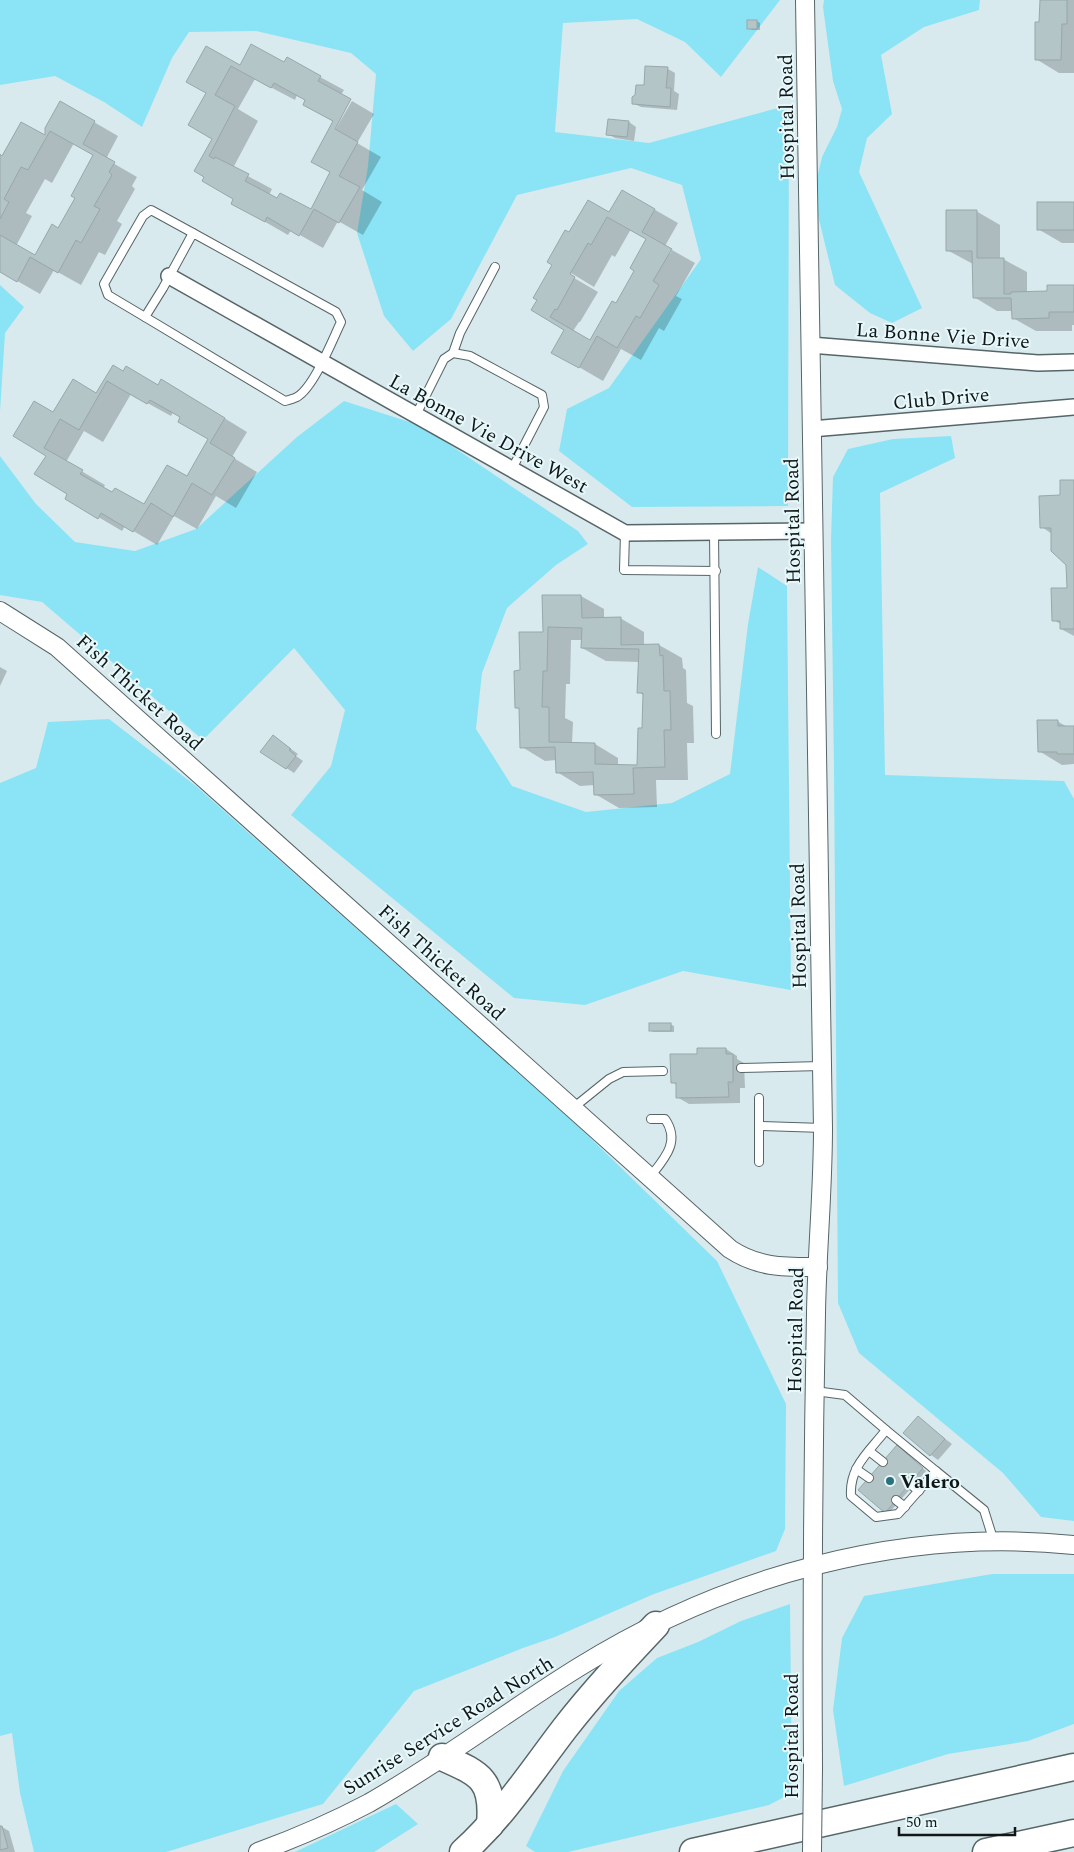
<svg xmlns="http://www.w3.org/2000/svg" width="1074" height="1852" font-family="Spectral,serif">
  <style>
    .green { fill: #8be4f5 }
    .shadow { fill: #0003; fill-rule: evenodd }
    .building { fill: #b4c5c8; stroke: #97a7aa; fill-rule: evenodd }
    .lines { fill: none; stroke-linecap: round; stroke-linejoin: round }
    .service-casing { stroke: #566568; stroke-width: 10 }
    .minor-casing { stroke: #566568; stroke-width: 18 }
    .tertiary-casing { stroke: #566568; stroke-width: 20 }
    .motorway-casing { stroke: #566568; stroke-width: 29 }
    .service { stroke: #fff; stroke-width: 8 }
    .minor { stroke: #fff; stroke-width: 15 }
    .tertiary { stroke: #fff; stroke-width: 18 }
    .motorway { stroke: #fff; stroke-width: 26 }
    .tertiary-bridge-casing { stroke: #566568; stroke-width: 20; stroke-linecap: butt }
    .tertiary-bridge { stroke: #fff; stroke-width: 18 }
    .poi-dot { fill: #2a717d; stroke: #e7f8fb; stroke-width: 2 }
    .labels { text-anchor: middle; stroke-width: 4; stroke-linejoin: round; paint-order: stroke }
    .street-label { font-size: 20px; fill: #111718; stroke: #e7f8fb }
    .poi-label { font-size: 20px; font-weight: bold; fill: #111718; stroke: #e7f8fb; text-anchor: start }
  </style>
  <rect width="100%" height="100%" fill="#d9eaee"/>
  <g class="green">
    <polygon points="0,0 780,0 721,77 685,42 637,19 563,23 555,132 649,143 789,105 788,506 632,507 559,451 567,409 609,388 701,259 682,185 631,168 517,195 451,319 413,351 384,316 357,233 368,166 376,74 351,53 256,31 189,32 172,58 142,127 104,102 55,76 0,85"/>
    <polygon points="824,0 980,0 979,10 924,27 881,55 892,114 867,138 859,172 922,308 892,323 870,313 835,285 813,195 822,157 837,127 842,109 833,81 823,7"/>
    <polygon points="0,285 24,307 5,333 0,412"/>
    <polygon points="344,401 422,426 578,531 588,544 556,565 507,608 482,673 476,729 512,786 586,812 672,803 730,774 748,624 758,567 787,586 791,990 683,971 585,1005 514,998 291,815 331,766 345,710 294,648 203,740 42,602 0,595 0,456 36,504 75,542 135,551 196,529 297,437"/>
    <polygon points="951,436 955,458 880,493 885,775 1064,781 1074,799 1074,1521 1041,1517 1003,1473 859,1353 838,1303 834,769 831,539 833,477 848,449 893,439"/>
    <polygon points="109,719 196,786 577,1125 717,1261 786,1404 785,1529 776,1551 654,1594 555,1637 523,1648 414,1691 323,1804 166,1852 34,1852 20,1793 12,1733 0,1736 0,783 36,768 48,722"/>
    <polygon points="992,1574 1074,1574 1074,1724 1028,1741 948,1754 844,1786 833,1710 842,1638 864,1596"/>
    <polygon points="790,1604 792,1793 769,1805 568,1852 535,1852 526,1846 563,1771 619,1691 657,1658 698,1642 741,1621"/>
    <polygon points="396,1804 418,1824 374,1852 295,1852"/>
  </g>
  <g class="shadow">
    <polygon points="1041,0 1074,0 1074,73 1059,73 1036,59 1041,23"/>
    <polygon points="757,21 760,23 760,30 752,30 748,28"/>
    <path d="M252 46 284 64 287 59 344 90 341 95 350 100 333 129 335 130 352 101 374 114 357 143 381 157 362 190 382 202 363 235 338 221 323 248 291 230 288 235 232 203 235 199 203 181 206 176 196 171 214 139 190 125 208 93 187 81 207 47 240 66ZM255 79 295 100 297 95 307 100 304 105 334 122 312 161 332 173 311 211 280 194 277 200 269 195 272 189 233 168 258 121 238 109Z"/>
    <polygon points="668,69 675,73 674,91 679,94 677,110 641,107 633,103 645,87"/>
    <path d="M61 103 118 136 106 159 137 177 132 186 135 189 117 221 122 224 105 255 99 252 81 285 54 270 40 294 0 271V156L3 157 46 137ZM74 143 95 155 77 198 59 230 36 257 16 246 32 216 26 213 45 179 52 183Z"/>
    <polygon points="629,122 636,127 634,141 615,138 608,134"/>
    <path d="M622 191 678 223 665 246 667 254H670L672 250 695 263 676 296 682 299 664 331 659 328 641 360 621 349 603 381 553 352 566 329 533 310 570 234 609 214ZM631 229 648 239 636 271 616 305 590 341 573 331 579 322H580L598 292 569 275 571 273 594 287 612 255 615 257Z"/>
    <polygon points="1074,203 1074,243 1062,243 1038,229"/>
    <polygon points="976,211 1000,225 1000,259 1003,259 1027,272 1027,293 1049,293 1074,286 1074,325 1072,325 1072,331 1036,331 1013,318 1013,311 997,311 974,297 973,264 947,250"/>
    <path d="M113 367 124 373 159 386 185 394 247 432 232 457 257 472 236 508 216 496 197 529 174 516 157 545 125 526 122 531 66 498 69 494 47 455 14 436 54 414 97 394ZM131 394 171 416 173 412 182 417 210 439 187 477 145 506 103 489 105 485 66 462 84 431 103 442Z"/>
    <polygon points="1074,481 1074,636 1061,629 1061,624 1053,620 1068,589 1068,565 1052,534 1042,527 1061,496"/>
    <path d="M581 596 604 609V618H620L644 632V645H659L682 658 683 668 686 670 687 703 693 706 694 743H687L688 780H656L657 807 619 808 595 794V785L580 786 557 772V760L545 761 522 747 521 710 517 708 521 671 544 633 543 597ZM571 640H582V648L606 661 640 662 639 692 644 696 643 729 639 766H618V758L595 744H572L573 722 565 718 566 684H570Z"/>
    <polygon points="0,667 7,671 0,686"/>
    <polygon points="1057,721 1069,728 1074,728 1074,764 1062,765 1039,751"/>
    <polygon points="273,736 298,754 296,756 303,761 294,773 262,752"/>
    <polygon points="670,1024 674,1026 674,1032 653,1032 650,1030"/>
    <polygon points="726,1049 737,1056 737,1059 744,1063 745,1088 740,1088 740,1103 689,1104 677,1097 677,1085 672,1082 699,1055"/>
    <polygon points="918,1418 952,1444 938,1460 931,1455"/>
    <polygon points="900,1449 926,1471 889,1513 886,1512"/>
    <polygon points="2,1827 9,1831 15,1852 0,1852 0,1828"/>
  </g>
  <g class="building">
    <polygon points="1040,0 1067,0 1067,24 1062,24 1061,60 1035,60 1035,22 1039,22"/>
    <rect x="747" y="20" width="10" height="9"/>
    <path d="M251 44 284 62 287 57 321 76 318 81 351 99 335 129 358 142 339 176 360 187 339 223 314 209 299 236 267 217 265 222 231 204 233 199 202 181 204 177 194 171 212 139 188 125 206 93 186 82 206 46 240 65ZM231 66 271 88 274 83 305 100 303 105 333 121 311 162 330 172 311 209 280 193 277 198 245 181 249 174 215 157 214 159 209 156 235 106 215 95Z"/>
    <polygon points="645,66 668,67 666,88 671,88 670,107 632,104 632,97 635,95 636,85 644,85"/>
    <polygon points="60,101 95,121 83,144 115,162 109,172 112,175 94,206 100,209 81,243 76,240 58,273 30,257 17,282 0,272 0,235 35,255 52,224 58,228 75,198 71,196 93,155 50,131 28,170 21,167 4,199 9,202 0,219 0,154 2,156 21,122 45,135 45,128"/>
    <polygon points="608,119 629,121 627,137 606,135"/>
    <path d="M622 190 655 209 642 232 672 249 653 281 659 285 640 318 636 316 617 348 597 336 579 368 551 353 564 330 531 310 537 300 533 298 552 265 547 262 565 230 569 232 588 200 609 212ZM607 217 646 239 630 268 634 271 616 303 612 301 590 340 550 317 555 309 557 310 575 277 570 274 588 243 591 245Z"/>
    <rect x="1037" y="202" width="37" height="28"/>
    <polygon points="946,210 977,210 977,258 1004,258 1004,294 1011,294 1011,292 1047,291 1047,285 1074,285 1074,312 1049,312 1049,318 1012,319 1011,298 973,298 972,251 946,251"/>
    <path d="M113 365 123 371 126 366 158 385 161 379 225 418 210 443 235 458 212 495 192 483 173 517 151 503 133 532 101 513 98 519 65 499 67 494 34 474 46 456 13 436 34 401 53 412 73 379 96 393ZM107 381 147 404 150 400 180 417 178 422 208 439 187 476 167 465 144 504 115 488 112 492 80 474 83 470 44 448 60 419 79 430Z"/>
    <polygon points="1060,480 1074,480 1074,629 1060,629 1060,621 1052,621 1051,588 1067,588 1066,565 1051,551 1051,528 1040,528 1039,496 1060,495"/>
    <path d="M542 595H581L582 618 621 617V645L659 644 660 656 663 655 664 691H670L671 730H664L665 767 633 768 634 794 594 795 593 772 556 773 555 747 520 748 519 708H515L514 671 520 670 519 632H543ZM548 627 582 628 581 648 639 649 637 693H643L642 728H638L637 765 595 764V743L549 742V707H542L543 671H547Z"/>
    <polygon points="1037,720 1058,720 1058,726 1074,726 1074,754 1057,754 1057,752 1038,752"/>
    <polygon points="273,735 291,749 289,750 296,756 286,769 260,752"/>
    <rect x="649" y="1023" width="22" height="8"/>
    <polygon points="697,1048 726,1048 726,1054 733,1054 733,1082 728,1082 729,1097 676,1098 676,1083 671,1083 670,1054 697,1054"/>
    <polygon points="918,1416 945,1439 930,1456 903,1433"/>
    <polygon points="897,1445 923,1468 885,1513 858,1490"/>
    <polygon points="0,1826 2,1826 8,1848 0,1850"/>
  </g>
  <g class="lines">
    <g class="service-casing">
      <g id="service">
        <path d="M193 233 336 312 341 322C332 341 314 387 297 397 293 399 289 400 285 401L145 317 163 288Z"/>
        <polyline points="145,317 108,295 104,284 143,216 151,210 193,233"/>
        <polyline points="453,353 460,333 495,267"/>
        <polyline points="416,415 444,359 453,353 470,356 542,395 544,407 512,469"/>
        <polyline points="714,532 716,734"/>
        <polyline points="625,533 624,570 716,571"/>
        <polyline points="741,1068 821,1066"/>
        <polyline points="759,1098 759,1162"/>
        <polyline points="573,1108 609,1079 623,1072 663,1071"/>
        <polyline points="759,1126 823,1128"/>
        <path d="M650 1177C664 1159 681 1142 665 1119H651"/>
        <path d="M815 1391 845 1395 886 1430C869 1452 849 1467 851 1496L876 1517 898 1514 936 1471 984 1510 994 1542"/>
        <polyline points="886,1430 936,1471"/>
        <polyline points="869,1451 883,1462"/>
        <polyline points="856,1469 869,1478"/>
        <polyline points="910,1484 919,1491"/>
        <polyline points="896,1500 905,1507"/>
      </g>
    </g>
    <g class="minor-casing">
      <g id="minor">
        <polyline points="169,276 625,533 814,531"/>
        <polyline points="810,345 1038,363 1074,362"/>
        <polyline points="811,429 1074,407"/>
      </g>
    </g>
    <g class="tertiary-casing">
      <g id="tertiary">
        <path d="M805 0 823 1128C823 1190 817 1251 816 1313 813 1465 812 1617 813 1768"/>
        <path d="M0 611 57 647 730 1249C759 1268 784 1267 818 1267"/>
        <path d="M258 1852C296 1838 333 1822 369 1803 441 1762 508 1711 579 1667 725 1576 902 1527 1074 1545"/>
      </g>
    </g>
    <g class="motorway-casing">
      <g id="motorway">
        <path d="M442 1757C480 1774 494 1779 490 1825"/>
        <path d="M463 1852C503 1816 532 1771 565 1728 593 1692 624 1659 656 1625"/>
        <polyline points="693,1852 1074,1767"/>
        <polyline points="986,1852 1074,1833"/>
      </g>
    </g>
    <use href="#service" class="service"/>
    <use href="#minor" class="minor"/>
    <use href="#tertiary" class="tertiary"/>
    <use href="#motorway" class="motorway"/>
    <g class="tertiary-bridge-casing">
      <polyline id="tertiary-bridge" points="812,1852 813,1768"/>
    </g>
    <use href="#tertiary-bridge" class="tertiary-bridge"/>
  </g>
  <circle class="poi-dot" cx="890" cy="1481" r="5"/>
  <g class="labels">
    <g class="street-label">
      <text transform="translate(786 117) rotate(-91)" y="7">Hospital Road</text>
      <text transform="translate(943 335) rotate(4)" y="7">La Bonne Vie Drive</text>
      <text transform="translate(941 398) rotate(-5)" y="7">Club Drive</text>
      <text transform="translate(489 433) rotate(29)" y="7">La Bonne Vie Drive West</text>
      <text transform="translate(792 521) rotate(-91)" y="7">Hospital Road</text>
      <text transform="translate(140 692) rotate(42)" y="7">Fish Thicket Road</text>
      <text transform="translate(798 926) rotate(-91)" y="7">Hospital Road</text>
      <text transform="translate(442 962) rotate(42)" y="7">Fish Thicket Road</text>
      <text transform="translate(795 1330) rotate(-89)" y="7">Hospital Road</text>
      <text transform="translate(448 1725) rotate(-32)" y="7">Sunrise Service Road North</text>
      <text transform="translate(791 1736) rotate(-90)" y="7">Hospital Road</text>
    </g>
    <g class="poi-label">
      <text x="900" y="1488">Valero</text>
    </g>
  </g>
  <path d="M899 1827v8h116v-8" fill="none" stroke="#111718" stroke-width="2.5"/>
  <text x="906" y="1827" font-size="15" fill="#111718" stroke="#e7f8fb" stroke-width="4" paint-order="stroke">50 m</text>
</svg>
